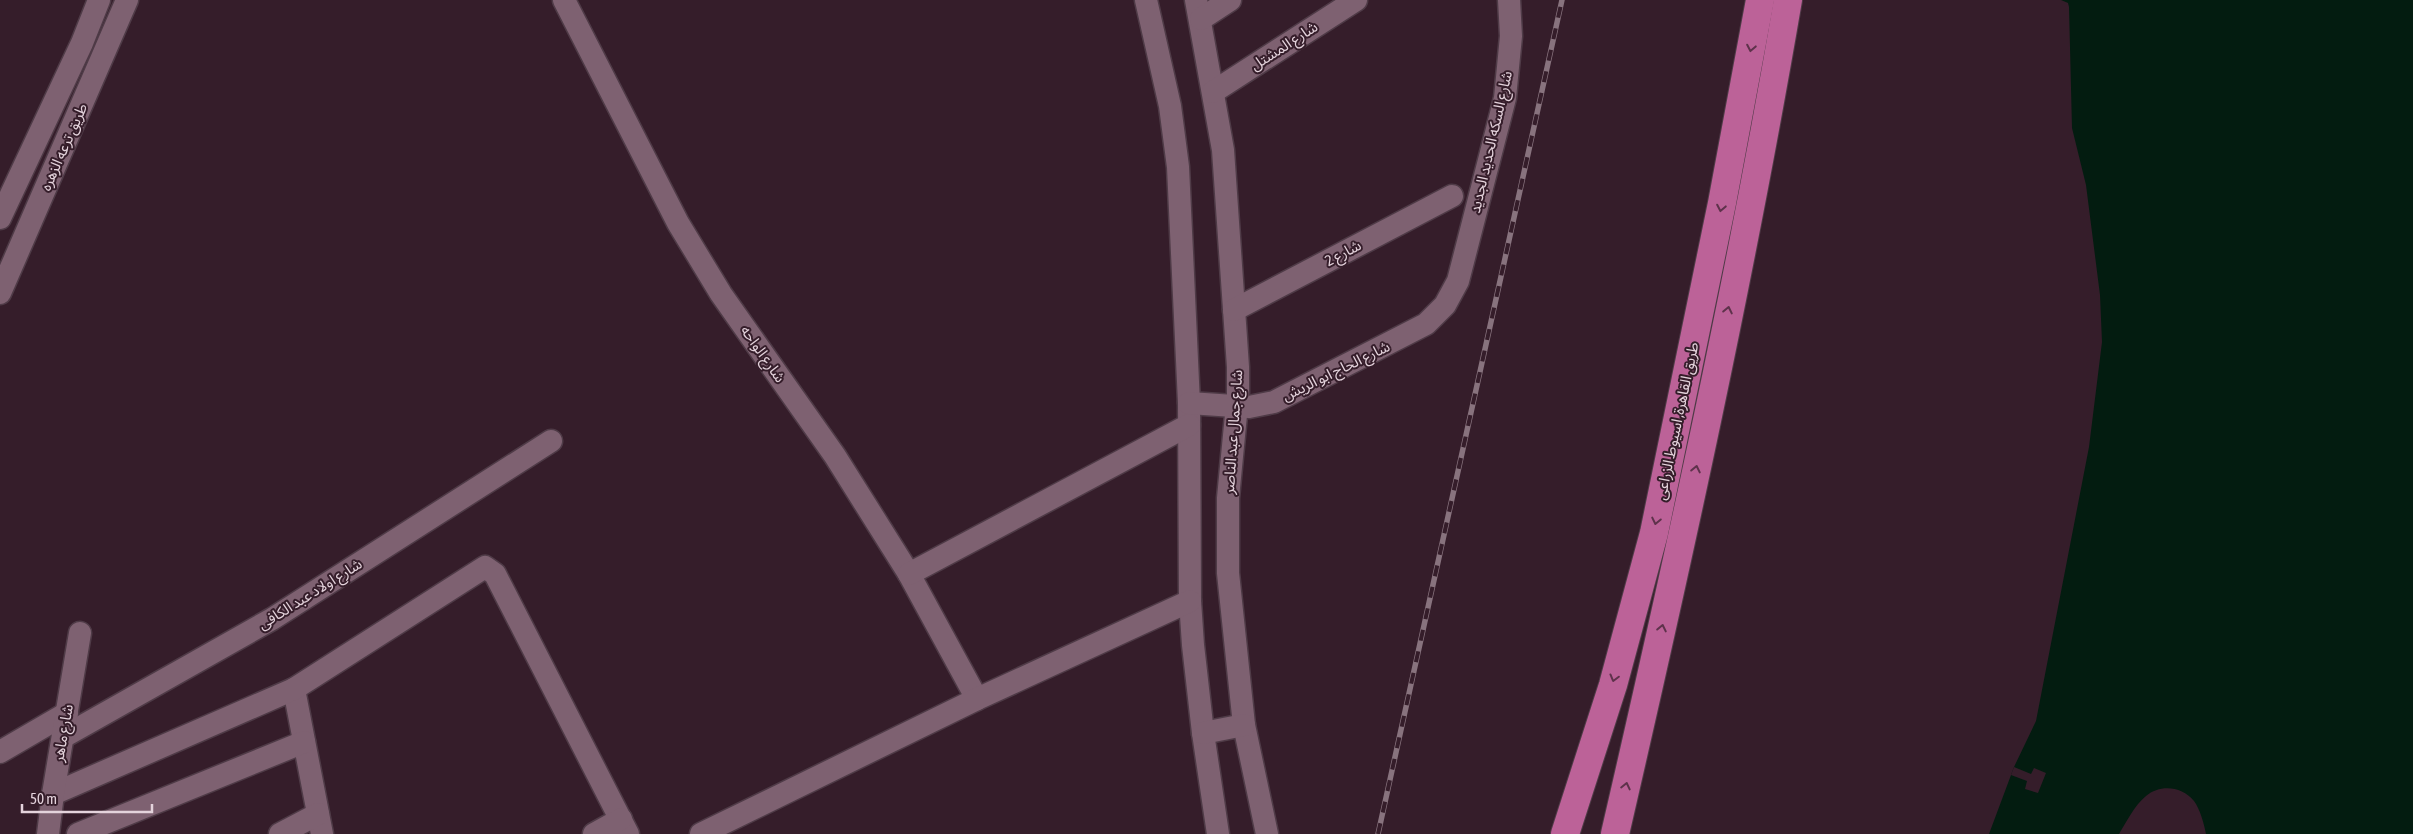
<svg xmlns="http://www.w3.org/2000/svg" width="2413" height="834" font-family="'Asap Condensed','Noto Sans Arabic',sans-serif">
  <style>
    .water { fill: #031c10 }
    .pier { fill: #351d2a }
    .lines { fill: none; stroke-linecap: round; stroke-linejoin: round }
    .minor-casing { stroke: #4f3b47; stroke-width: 25 }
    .highway-casing { stroke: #4f3b47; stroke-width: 30 }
    .minor { stroke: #7e6171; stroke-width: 22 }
    .highway { stroke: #bc6298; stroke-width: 28 }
    .rail-casing { stroke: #88737e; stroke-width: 5.5 }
    .rail { stroke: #351d2a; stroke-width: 4; stroke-dasharray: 11; stroke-linecap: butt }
    .oneway { stroke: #5e324b }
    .labels { text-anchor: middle; stroke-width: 4; stroke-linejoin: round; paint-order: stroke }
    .street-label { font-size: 15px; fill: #e4d3dc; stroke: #351d2a }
  </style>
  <rect width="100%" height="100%" fill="#351d2a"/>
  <path class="water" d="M2061 0H2413V834H2206C2204 824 2200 809 2194 801 2182 786 2160 784 2146 796 2134 806 2127 821 2119 834H1989L2014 767 2036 721 2089 447 2102 342 2100 295 2086 185 2072 128 2069 7 2068 3Z"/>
  <polygon class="pier" points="2014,767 2031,774 2034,768 2046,773 2038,793 2025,789 2027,781 2011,775"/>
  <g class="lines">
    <g class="minor-casing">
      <g id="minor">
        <polyline points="564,0 678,223 721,294 835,456 909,574 977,699"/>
        <polyline points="1146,0 1170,106 1178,167 1189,403 1190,601 1193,645 1203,733 1218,834"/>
        <polyline points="1196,0 1223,150 1238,367 1238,394 1228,498 1228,573 1244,725 1267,834"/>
        <polyline points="1201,19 1230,0"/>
        <polyline points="1213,92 1356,0"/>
        <polyline points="0,218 82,43 99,0"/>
        <polyline points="0,293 127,0"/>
        <polyline points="1234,310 1452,196"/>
        <polyline points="1189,403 1249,407 1274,402 1426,324 1445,305 1458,281 1505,98 1511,36 1509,0"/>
        <polyline points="909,574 1189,425"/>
        <polyline points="294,689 322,834"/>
        <polyline points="1203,733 1244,725"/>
        <polyline points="63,737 272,619 551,441"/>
        <polyline points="0,752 67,713"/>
        <polyline points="53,794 294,689 485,567 495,574 628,834"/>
        <polyline points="48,834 53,794 80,633"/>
        <polyline points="78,834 304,742"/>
        <polyline points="280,834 318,814"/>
        <polyline points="594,834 621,819"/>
        <polyline points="701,834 977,699 1190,601"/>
      </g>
    </g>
    <g class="highway-casing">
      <g id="highway">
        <polyline points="1565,834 1613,685 1654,533 1722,203 1760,0"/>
        <path d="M1615 834C1679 557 1740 280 1788 0"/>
      </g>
    </g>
    <use href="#minor" class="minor"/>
    <use href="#highway" class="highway"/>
    <g class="rail-casing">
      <polyline id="rail" points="1378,834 1562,0"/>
    </g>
    <use href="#rail" class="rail"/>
  </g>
  <defs><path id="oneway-chevron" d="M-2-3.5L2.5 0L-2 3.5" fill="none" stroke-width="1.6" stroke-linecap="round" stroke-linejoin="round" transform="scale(1.25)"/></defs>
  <g class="oneway">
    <use href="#oneway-chevron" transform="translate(1751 48) rotate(101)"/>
    <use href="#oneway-chevron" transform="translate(1721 208) rotate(101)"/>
    <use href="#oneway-chevron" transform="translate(1728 310) rotate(-78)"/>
    <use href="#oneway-chevron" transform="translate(1696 469) rotate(-78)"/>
    <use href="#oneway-chevron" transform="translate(1656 521) rotate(102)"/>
    <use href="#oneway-chevron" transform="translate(1662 628) rotate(-78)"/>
    <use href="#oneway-chevron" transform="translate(1614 678) rotate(105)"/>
    <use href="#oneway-chevron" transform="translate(1626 786) rotate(-77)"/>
  </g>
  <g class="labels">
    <g class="street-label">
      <text transform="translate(1284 46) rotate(-33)" y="5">شارع المشتل</text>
      <text transform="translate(1491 142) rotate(-77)" y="5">شارع السكه الحديد الجديد</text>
      <text transform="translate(64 147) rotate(-66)" y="5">طريق ترعه الزهره</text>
      <text transform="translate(1343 253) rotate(-28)" y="5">شارع 2</text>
      <text transform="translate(763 354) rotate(55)" y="5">شارع الواحه</text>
      <text transform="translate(1336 371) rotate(-26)" y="5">شارع الحاج ابو الريش</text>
      <text transform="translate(1677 421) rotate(-78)" y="5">طريق القاهرة, اسيوط الزراعى</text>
      <text transform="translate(1233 432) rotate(-86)" y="5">شارع جمال عبد الناصر</text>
      <text transform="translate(310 594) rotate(-32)" y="5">شارع اولاد عبد الكافى</text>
      <text transform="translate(63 733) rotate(-80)" y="5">شارع ماهر</text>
    </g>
  </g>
  <path d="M22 804v8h130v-8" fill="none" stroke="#e4d3dc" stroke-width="2.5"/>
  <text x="30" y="804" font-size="15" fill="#e4d3dc" stroke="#351d2a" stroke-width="4" paint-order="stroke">50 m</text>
</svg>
